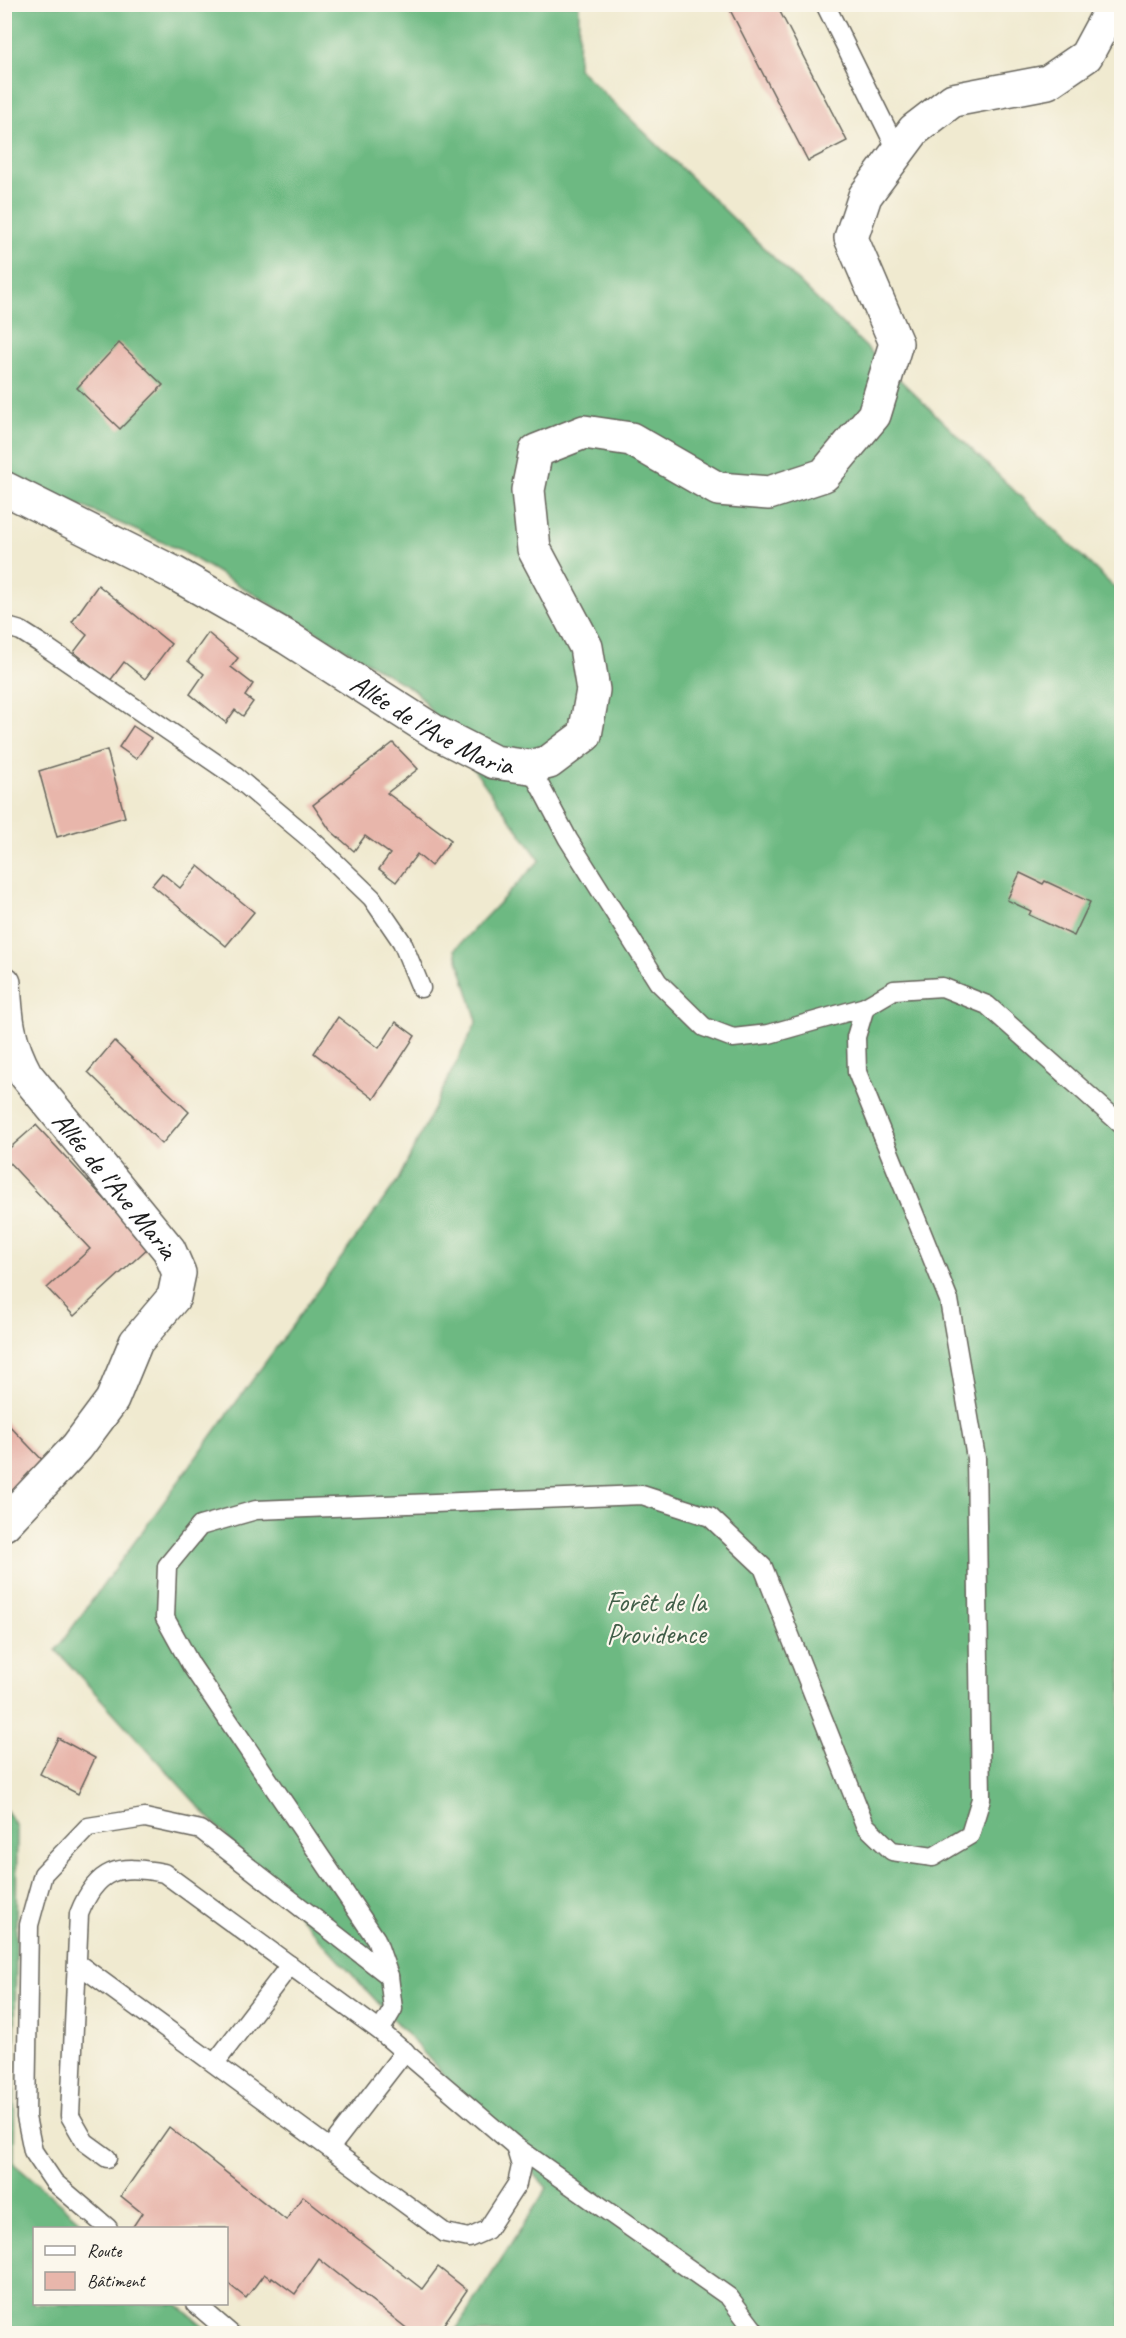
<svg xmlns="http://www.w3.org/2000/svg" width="1126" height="2338" font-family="Caveat,sans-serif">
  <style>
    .forest { fill: #6db982; stroke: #446a4f; stroke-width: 1.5 }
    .building { fill: #e8b6ab }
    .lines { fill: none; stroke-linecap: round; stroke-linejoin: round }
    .service-casing { stroke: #66645b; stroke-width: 21 }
    .minor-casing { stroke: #66645b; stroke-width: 36 }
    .service { stroke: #fff; stroke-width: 18 }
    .minor { stroke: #fff; stroke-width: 33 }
    .labels { text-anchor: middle; stroke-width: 4.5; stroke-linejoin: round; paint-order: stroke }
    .street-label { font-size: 28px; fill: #1c1c1c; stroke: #fbf7ec }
    .park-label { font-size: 28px; fill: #415e48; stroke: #fbf7ec }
  </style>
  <rect width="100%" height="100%" fill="#fbf7ec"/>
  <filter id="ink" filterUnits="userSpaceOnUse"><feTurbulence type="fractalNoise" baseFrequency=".0167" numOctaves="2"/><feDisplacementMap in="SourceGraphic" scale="12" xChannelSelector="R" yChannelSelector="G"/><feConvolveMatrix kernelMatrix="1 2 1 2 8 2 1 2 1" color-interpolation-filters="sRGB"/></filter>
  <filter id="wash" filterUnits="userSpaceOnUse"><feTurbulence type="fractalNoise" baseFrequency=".008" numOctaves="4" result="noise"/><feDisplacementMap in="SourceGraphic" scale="24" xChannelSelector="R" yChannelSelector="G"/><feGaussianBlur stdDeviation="1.35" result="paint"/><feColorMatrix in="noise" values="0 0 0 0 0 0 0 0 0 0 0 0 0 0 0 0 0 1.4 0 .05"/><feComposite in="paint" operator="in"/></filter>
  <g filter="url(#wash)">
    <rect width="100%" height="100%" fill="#f0ead0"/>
    <g class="forest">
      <polygon points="5,5 579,5 578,68 1121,594 1121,2333 454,2333 547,2188 56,1650 398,1180 477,1021 455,949 540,860 417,692 180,550 5,472"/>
      <polygon points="5,1808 17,1827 14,2164 89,2228 34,2228 34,2304 177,2304 212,2333 5,2333"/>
    </g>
    <g id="blocks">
      <g class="building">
        <polygon points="727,4 776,4 847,141 808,161"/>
        <polygon points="119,343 163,385 120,429 77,388"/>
        <polygon points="98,585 171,644 145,679 124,662 110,681 74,652 87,635 72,622"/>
        <polygon points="208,633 238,658 231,667 253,684 245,696 253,702 243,716 235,710 226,723 190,694 204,674 188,661"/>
        <polygon points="133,726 151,738 136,759 119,747"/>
        <polygon points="393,743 418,769 387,793 451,840 431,866 417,854 396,882 379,869 390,854 365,836 354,851 330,830 313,805"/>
        <polygon points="107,750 125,817 57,837 39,771"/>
        <polygon points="198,866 254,912 226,946 152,885 162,873 180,888"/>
        <polygon points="1020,873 1043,884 1045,881 1090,902 1074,936 1029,915 1031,911 1007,900"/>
        <polygon points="338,1017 379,1048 396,1022 415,1036 374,1099 314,1053"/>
        <polygon points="114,1041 189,1112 162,1144 88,1072"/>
        <polygon points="36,1125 149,1247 74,1316 47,1288 90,1249 4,1157 4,1153"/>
        <polygon points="4,1420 48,1466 4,1500"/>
        <polygon points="58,1738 95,1758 78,1794 40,1774"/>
        <polygon points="169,2127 286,2220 303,2196 422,2289 438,2267 467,2290 437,2334 414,2334 319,2259 295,2294 272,2277 271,2279 264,2274 246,2298 226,2282 226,2228 132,2228 142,2213 121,2196"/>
      </g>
    </g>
  </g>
  <g filter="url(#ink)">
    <use href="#blocks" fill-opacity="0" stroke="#66645b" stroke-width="1.5"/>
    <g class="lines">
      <g class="service-casing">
        <g id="service">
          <polyline points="825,4 898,152"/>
          <polyline points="4,626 21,631 40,643 236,777 315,843 372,898 402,942 421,988"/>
          <polyline points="530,767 568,839 658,982 704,1027 733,1038 769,1034 865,1007"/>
          <path d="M77 1963 445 2233 469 2238 487 2230 517 2184 521 2166 515 2146 380 2031 164 1873C118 1864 97 1868 79 1914L70 2116 85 2142 107 2158"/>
          <polyline points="380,2031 393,2009 389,1976 376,1939 191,1665 165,1618 167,1566 200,1526 256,1510 642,1495 710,1517 763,1567 865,1825 892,1851 933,1857 970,1835 981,1799 976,1458 949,1300 857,1072 856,1037 865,1007 894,990 942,987 987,1005 1122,1125"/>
          <polyline points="215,2063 290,1965"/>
          <polyline points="515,2146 729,2297 757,2334"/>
          <polyline points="330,2148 405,2051"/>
          <polyline points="108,2228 54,2182 33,2151 26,2117 29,1925 43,1874 88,1827 145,1818 201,1830 389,1976"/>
          <polyline points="196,2304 231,2334"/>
        </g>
      </g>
      <g class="minor-casing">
        <g id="minor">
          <path id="s1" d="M4 488 174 573 288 638 435 732 494 762 530 767 549 762 585 735 593 690 586 647 534 549 528 490 536 451 584 432 631 439 718 489 769 493 824 475 874 415 896 343 851 238 865 196 914 130 953 100 1048 82 1086 56 1114 4"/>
          <path id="s2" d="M4 983C6 1020 8 1042 26 1075L169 1250 179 1273 174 1297 136 1342 112 1400 77 1447 4 1524"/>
        </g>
      </g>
      <use href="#service" class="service"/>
      <use href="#minor" class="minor"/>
    </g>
  </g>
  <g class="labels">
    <g class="street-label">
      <text dy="10" stroke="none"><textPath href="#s1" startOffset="490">Allée de l'Ave Maria</textPath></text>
      <text dy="10" stroke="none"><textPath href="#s2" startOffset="238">Allée de l'Ave Maria</textPath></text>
    </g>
    <g class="park-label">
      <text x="656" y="1611">Forêt de la<tspan x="656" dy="32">Providence</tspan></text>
    </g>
  </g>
  <rect width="1126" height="2338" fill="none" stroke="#fbf7ec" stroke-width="24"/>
  <rect x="33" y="2227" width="195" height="78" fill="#fbf7ec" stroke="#a29f99" stroke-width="1.5"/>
  <rect x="45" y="2246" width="30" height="9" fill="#ffffff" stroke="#a29f99" stroke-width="1.5"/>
  <text x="87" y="2257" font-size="18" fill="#1c1c1c">Route</text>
  <rect x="45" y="2272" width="30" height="18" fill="#e8b6ab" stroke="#a29f99" stroke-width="1.5"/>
  <text x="87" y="2287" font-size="18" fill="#1c1c1c">Bâtiment</text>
</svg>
